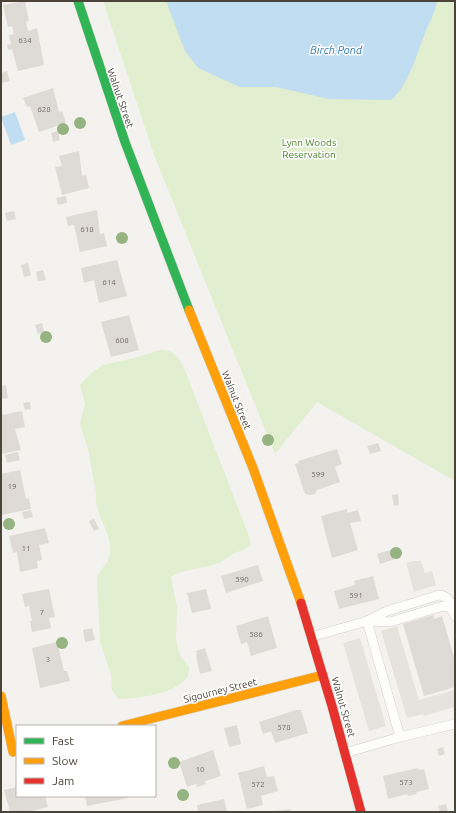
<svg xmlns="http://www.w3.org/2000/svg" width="456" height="813" font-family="Ubuntu,sans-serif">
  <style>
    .green { fill: #e1eecf }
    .parking { fill: #e6e3df }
    .water { fill: #c0ddf1 }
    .building { fill: #dedbd6 }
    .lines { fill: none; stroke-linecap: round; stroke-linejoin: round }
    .lane-casing { stroke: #d2d0cb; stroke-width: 10 }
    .fast-casing { stroke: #d3cfc5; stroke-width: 10 }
    .slow-casing { stroke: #d3cfc5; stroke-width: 10 }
    .jam-casing { stroke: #d3cfc5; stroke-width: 10 }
    .lane { stroke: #fdfdfc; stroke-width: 9 }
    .fast { stroke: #30b455; stroke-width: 9 }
    .slow { stroke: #ff9f0a; stroke-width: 9 }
    .jam { stroke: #e5322d; stroke-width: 9 }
    .tree { fill: #96b382 }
    .labels { text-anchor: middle; stroke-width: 3; stroke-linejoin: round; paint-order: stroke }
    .number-label { font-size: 8px; fill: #706a61 }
    .street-label { font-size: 10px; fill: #4b4439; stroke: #fff }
    .park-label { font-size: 10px; fill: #4a7f2a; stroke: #fff }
    .water-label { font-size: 11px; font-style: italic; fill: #2e7ab2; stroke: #fff }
  </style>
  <rect width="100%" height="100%" fill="#f4f2ee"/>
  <g class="green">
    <polygon points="103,1 455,1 455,481 317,402 275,454 154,155"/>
    <path d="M159 350C173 349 178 356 184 368L250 539V545C244 551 238 551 231 555 226 557 223 562 218 563 205 569 181 569 171 577L177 608 176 640 180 655 189 667 188 677C172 695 141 698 118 699L112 690 111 675 100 642 97 579C99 569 109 564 110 554 113 533 93 513 96 493L88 449 80 424 85 403 80 385 90 374 103 365 138 357Z"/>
  </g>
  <g class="parking">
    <polygon points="413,561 421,561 425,573 432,571 436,585 414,592 406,563"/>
    <polygon points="397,626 419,700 455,690 455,707 424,716 423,714 407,718 381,631"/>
    <polygon points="360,638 386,726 369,731 343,643"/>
  </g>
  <g class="water">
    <path d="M166 1H437C435 14 428 24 424 36 417 54 407 88 391 100L329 99 276 87H240L198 68 185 51Z"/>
    <polygon points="15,112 25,140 11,145 1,117"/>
  </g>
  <g class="building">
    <polygon points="25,1 29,21 26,22 28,31 37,28 44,65 18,71 12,49 8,50 7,45 11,44 9,35 14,34 12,26 8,27 3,5"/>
    <polygon points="7,71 10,81 1,83 1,73"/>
    <polygon points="53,88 59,112 62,111 66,123 39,132 30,106 27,107 23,98"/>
    <polygon points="58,131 60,140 53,142 51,133"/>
    <polygon points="79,151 82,176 86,175 89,188 62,195 55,167 62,166 59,156"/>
    <polygon points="66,196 67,203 58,205 56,198"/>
    <polygon points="97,210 100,234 104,233 107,246 80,252 74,225 68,226 66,217"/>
    <polygon points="14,211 16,219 7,221 5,213"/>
    <polygon points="117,260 127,296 99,303 94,280 84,283 81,268"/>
    <polygon points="28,263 31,275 24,277 21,265"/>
    <polygon points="43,270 46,280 38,281 36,272"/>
    <polygon points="129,315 139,350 111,357 101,322"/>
    <polygon points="42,323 44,332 38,334 35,325"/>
    <polygon points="6,385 8,398 1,399 1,386"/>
    <polygon points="30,402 31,409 25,410 23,403"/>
    <polygon points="22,411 25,427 15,429 21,450 1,454 1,415"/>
    <polygon points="378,443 381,451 370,454 367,446"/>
    <polygon points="337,449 342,464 335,467 340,482 317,490 315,494 310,495 305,494 295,464 299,463 298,461"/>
    <polygon points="18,452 20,460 7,463 5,455"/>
    <polygon points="20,470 26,499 29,498 31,509 2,515 1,474"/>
    <polygon points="398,494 399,505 394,506 392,495"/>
    <polygon points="347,509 347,513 358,510 361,521 350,523 358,550 332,558 321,516"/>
    <polygon points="31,510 33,517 24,519 22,512"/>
    <polygon points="94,519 99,529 94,531 89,521"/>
    <polygon points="45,528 49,543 39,545 42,560 37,561 38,568 20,572 17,552 13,553 9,536"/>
    <polygon points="393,549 395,559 380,564 377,554"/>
    <polygon points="258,565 263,581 226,593 221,576"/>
    <polygon points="373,576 379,599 339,609 334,591 355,585 354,581"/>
    <polygon points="49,589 55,617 49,618 51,628 32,632 30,621 32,621 29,606 25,607 22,594"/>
    <polygon points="206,589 211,609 192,613 187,593"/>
    <polygon points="433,615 434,619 442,616 455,661 455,687 424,696 403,624"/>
    <polygon points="268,616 277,648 251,656 247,642 241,644 236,626"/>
    <polygon points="92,628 95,640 85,642 83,630"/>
    <polygon points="57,642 64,671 67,671 70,681 40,688 32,648"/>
    <polygon points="205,648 212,671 200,674 196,655 197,654 196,651"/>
    <polygon points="296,710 301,710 308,733 275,743 271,731 263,734 259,722"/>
    <polygon points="237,725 241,744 229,747 224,728"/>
    <polygon points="443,747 445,754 439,756 437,749"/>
    <polygon points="213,750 221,776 205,781 206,784 197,787 196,784 187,787 179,762"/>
    <polygon points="264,766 267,777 274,776 278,791 261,796 263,805 247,809 238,773"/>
    <polygon points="418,768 419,770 424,769 429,789 416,792 417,794 408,796 407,794 388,799 383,776"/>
    <polygon points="17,787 17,796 45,796 48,807 27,812 10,812 4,790"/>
    <polygon points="85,796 127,796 128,798 87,806"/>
    <polygon points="224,799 227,812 198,812 197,805"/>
    <polygon points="446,804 448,812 440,812 438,806"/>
    <polygon points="290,809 291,812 276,812 276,811"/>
  </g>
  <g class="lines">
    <g class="lane-casing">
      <g id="lane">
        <path d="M367 621 387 611 439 595C451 596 452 607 455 616"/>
        <polyline points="368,621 390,622 443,606 449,607 454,613"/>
        <polyline points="311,637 367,621 400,737 345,753"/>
        <polyline points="400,737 455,724"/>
      </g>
    </g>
    <g class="fast-casing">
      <polyline id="fast" points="78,1 125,142 189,310"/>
    </g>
    <g class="slow-casing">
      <g id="slow">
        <polyline points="189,310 253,468 301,603"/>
        <polyline points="1,696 13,752"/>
        <polyline points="122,726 323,675"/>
      </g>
    </g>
    <g class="jam-casing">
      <polyline id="jam" points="301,603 332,706 361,812"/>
    </g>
    <use href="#lane" class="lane"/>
    <use href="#fast" class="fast"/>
    <use href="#slow" class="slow"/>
    <use href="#jam" class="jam"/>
  </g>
  <g class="tree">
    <circle cx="80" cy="123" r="6"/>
    <circle cx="63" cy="129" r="6"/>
    <circle cx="122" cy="238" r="6"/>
    <circle cx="46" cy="337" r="6"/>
    <circle cx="268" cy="440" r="6"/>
    <circle cx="9" cy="524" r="6"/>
    <circle cx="396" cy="553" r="6"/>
    <circle cx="62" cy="643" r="6"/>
    <circle cx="174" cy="763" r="6"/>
    <circle cx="183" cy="795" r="6"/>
  </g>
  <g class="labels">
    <g class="number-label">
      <text x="25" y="43">634</text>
      <text x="44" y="112">628</text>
      <text x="87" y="232">618</text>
      <text x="109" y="285">614</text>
      <text x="122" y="343">608</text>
      <text x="318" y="477">599</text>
      <text x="12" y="489">19</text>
      <text x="26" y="551">11</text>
      <text x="242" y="582">590</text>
      <text x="356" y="598">591</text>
      <text x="42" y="615">7</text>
      <text x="256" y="637">586</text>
      <text x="48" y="662">3</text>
      <text x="284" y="730">578</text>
      <text x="200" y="772">10</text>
      <text x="406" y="785">573</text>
      <text x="258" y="787">572</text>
    </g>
    <g class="street-label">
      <text transform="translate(121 98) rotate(71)" y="4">Walnut Street</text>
      <text transform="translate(237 400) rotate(68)" y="4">Walnut Street</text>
      <text transform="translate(220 690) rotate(-14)" y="4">Sigourney Street</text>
      <text transform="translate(344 707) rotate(74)" y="4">Walnut Street</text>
    </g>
    <g class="park-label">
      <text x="309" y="146">Lynn Woods<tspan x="309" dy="12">Reservation</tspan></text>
    </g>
    <g class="water-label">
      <text x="336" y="54">Birch Pond</text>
    </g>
  </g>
  <rect width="456" height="813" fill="none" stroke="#4b4439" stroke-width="4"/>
  <rect x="16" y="725" width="140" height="72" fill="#ffffff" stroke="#b7b4b0"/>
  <rect x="24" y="738" width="20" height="6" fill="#30b455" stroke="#b7b4b0"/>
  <text x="52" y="745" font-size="12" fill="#4b4439">Fast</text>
  <rect x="24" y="758" width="20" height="6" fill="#ff9f0a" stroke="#b7b4b0"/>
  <text x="52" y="765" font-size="12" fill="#4b4439">Slow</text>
  <rect x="24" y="778" width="20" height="6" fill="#e5322d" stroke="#b7b4b0"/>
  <text x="52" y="785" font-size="12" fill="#4b4439">Jam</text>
</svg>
